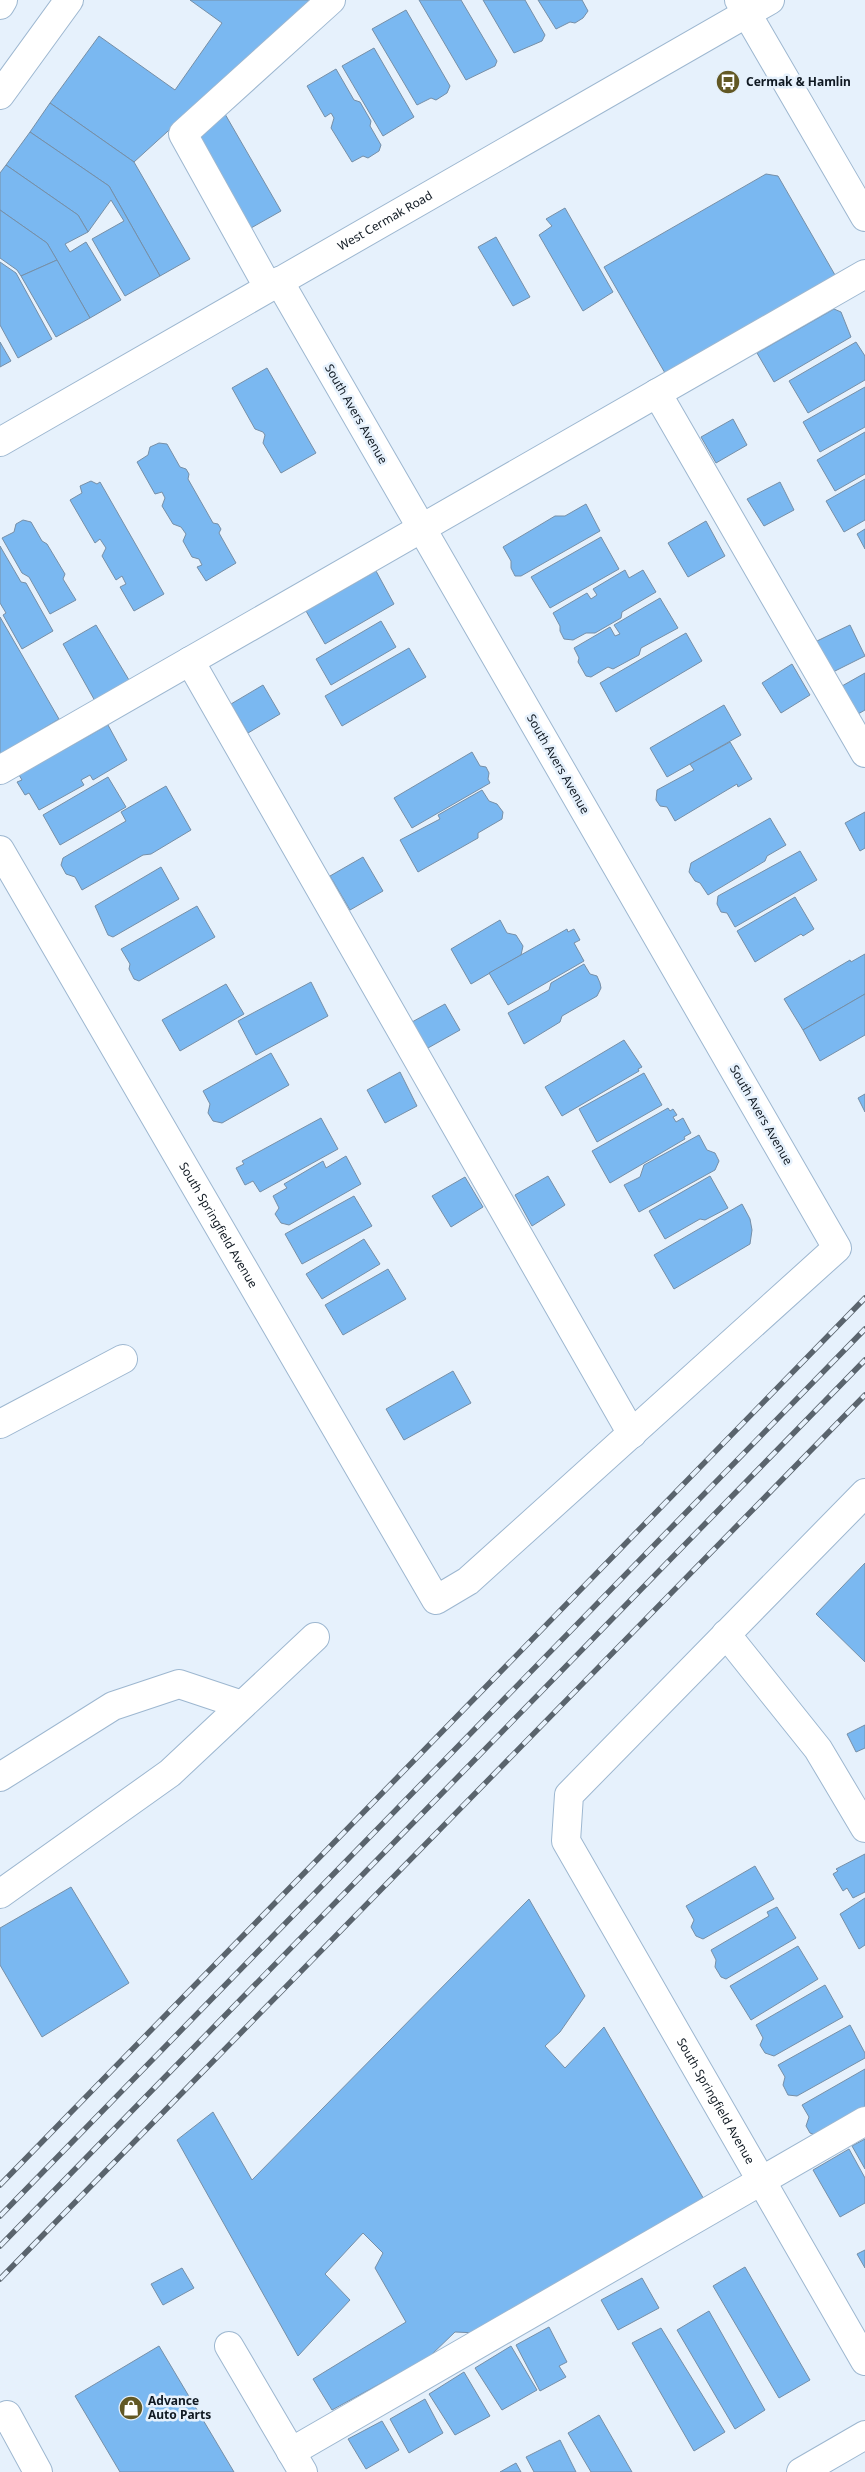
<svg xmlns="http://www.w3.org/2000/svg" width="865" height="2472" font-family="'Noto Sans',sans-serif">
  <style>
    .building { fill: #7ab8f1; stroke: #768fa7 }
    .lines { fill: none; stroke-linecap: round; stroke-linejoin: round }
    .minor-casing { stroke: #9db7d0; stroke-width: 30 }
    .major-casing { stroke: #9db7d0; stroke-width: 30 }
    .minor { stroke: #fff; stroke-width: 28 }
    .major { stroke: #fff; stroke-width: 28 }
    .rail-casing { stroke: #5a646d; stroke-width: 5.5 }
    .rail { stroke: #e6f1fc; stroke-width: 4; stroke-dasharray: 11; stroke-linecap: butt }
    .labels { text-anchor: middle; stroke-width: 5; stroke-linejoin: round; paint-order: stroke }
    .poi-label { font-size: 12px; font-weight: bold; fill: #101922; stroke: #e6f1fc; text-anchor: start }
    .street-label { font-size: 12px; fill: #101922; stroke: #e6f1fc }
  </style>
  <rect width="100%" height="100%" fill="#e6f1fc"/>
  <g class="building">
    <polygon points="190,0 312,0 134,162 50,103 99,36 175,90 222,23"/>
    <polygon points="419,0 461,0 497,61 495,66 466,80"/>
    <polygon points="483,0 525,0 545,35 542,41 514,53"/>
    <polygon points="538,0 582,0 588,11 583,18 575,23 570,22 556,29"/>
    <polygon points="406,10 450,86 447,93 436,100 431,98 417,105 372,29"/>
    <polygon points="374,48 414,117 383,136 342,66"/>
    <polygon points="336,69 354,100 360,102 371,121 370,126 381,145 379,151 368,158 363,156 352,162 331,128 334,118 331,113 325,117 307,86"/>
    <polygon points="50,103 134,162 190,259 160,276 109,186 30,132"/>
    <polygon points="225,114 281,211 251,228 199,139"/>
    <polygon points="30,132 109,186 160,276 125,296 92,239 124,221 111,200 88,232 78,215 6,165"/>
    <polygon points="6,165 78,215 88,232 65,244 70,252 86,242 121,300 90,318 47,243 0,210 0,173"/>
    <polygon points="766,174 778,176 835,275 665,373 604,267"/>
    <polygon points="565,208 613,292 583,311 539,235 552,226 546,219"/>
    <polygon points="0,210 47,243 57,260 21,276 17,270 0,258"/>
    <polygon points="496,237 530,297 513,306 478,247"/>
    <polygon points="57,260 90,318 56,337 21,276"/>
    <polygon points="0,262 16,273 52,339 18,358 0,325"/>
    <polygon points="834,309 841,312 851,337 774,382 757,353"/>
    <polygon points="0,342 11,361 0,367"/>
    <polygon points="856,342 865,356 865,380 808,413 789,381"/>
    <polygon points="267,368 316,453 281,473 263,443 265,435 263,432 255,429 232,388"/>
    <polygon points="865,387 865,427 820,452 803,422"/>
    <polygon points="733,419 747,445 716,463 701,437"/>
    <polygon points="865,432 865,474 835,491 817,460"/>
    <polygon points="159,443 167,444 180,467 186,469 189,474 188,479 213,523 218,524 221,529 219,533 236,563 206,581 197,567 202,565 199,559 192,557 183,541 186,534 181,527 173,524 162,506 165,498 162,492 155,494 137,462 148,455 150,447"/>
    <polygon points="865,479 865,520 844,532 826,501"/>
    <polygon points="91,481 97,484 100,482 164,594 134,611 120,587 126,584 122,576 116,580 102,556 106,548 100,539 95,543 70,500 82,493 80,486"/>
    <polygon points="780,482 794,510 764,526 747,499"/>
    <polygon points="586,504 600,531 521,576 515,576 511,568 511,561 503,547 555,516 565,516"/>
    <polygon points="23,520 31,522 42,541 47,544 65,574 63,579 76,600 50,614 29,577 22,573 2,538 14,532 16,524"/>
    <polygon points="706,521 725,556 688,577 668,543"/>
    <polygon points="865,529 865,549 857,534"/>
    <polygon points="601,537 619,569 550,608 531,577"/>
    <polygon points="0,546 21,582 26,583 53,631 22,649 3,615 6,613 0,603"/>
    <polygon points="625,570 629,578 643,570 656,592 622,612 621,618 595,633 586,633 573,640 564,639 560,631 560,626 553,613 587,593 591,599 597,595 593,589"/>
    <polygon points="376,571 394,604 325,644 306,611"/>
    <polygon points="660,598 678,628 641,648 639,655 613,669 608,667 591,677 586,676 578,662 579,658 574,648 610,627 615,636 620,634 614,625"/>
    <polygon points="0,617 59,719 0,755"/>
    <polygon points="381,621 396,647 331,685 316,659"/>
    <polygon points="96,625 129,680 95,701 63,644"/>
    <polygon points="850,625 865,656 833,672 817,641"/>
    <polygon points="686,633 702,661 616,712 600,683"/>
    <polygon points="409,648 426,677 342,726 325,696"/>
    <polygon points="792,664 810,695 781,713 762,683"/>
    <polygon points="865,673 865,710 858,714 842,686"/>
    <polygon points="263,685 280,714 248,733 231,704"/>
    <polygon points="724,705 741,735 667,777 650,748"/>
    <polygon points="108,725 127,760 93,780 90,775 81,780 84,785 39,810 29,793 25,795 17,782 22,780 19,775"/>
    <polygon points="730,742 752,779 738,787 737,784 675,821 667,807 660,806 656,800 657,790 694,770 690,764"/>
    <polygon points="472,752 480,766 486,767 489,773 488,779 490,783 412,828 394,798"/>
    <polygon points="108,777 126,807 60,845 43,815"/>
    <polygon points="166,786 191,830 151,854 143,855 82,890 75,877 66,874 61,865 63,858 126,821 121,812"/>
    <polygon points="482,790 489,801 497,804 503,812 502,819 478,833 478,838 418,872 400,840 440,819 438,815"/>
    <polygon points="865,812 865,848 860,851 845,823"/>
    <polygon points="770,818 786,845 767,856 765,861 708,895 700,883 695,881 689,872 691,863"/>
    <polygon points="800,851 817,880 735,927 727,913 721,912 717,904 718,896"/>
    <polygon points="363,857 383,891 350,910 330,876"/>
    <polygon points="161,867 179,899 113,937 108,935 95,906"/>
    <polygon points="795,897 814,929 803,936 801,934 755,962 737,931"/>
    <polygon points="197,906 215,937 139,981 134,979 129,969 130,964 121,949"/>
    <polygon points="500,920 507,933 516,935 523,946 521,955 471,984 451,949"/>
    <polygon points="567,929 568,932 574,929 580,940 574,943 584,961 508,1005 489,973"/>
    <polygon points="865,954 865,994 803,1030 784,999 850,960 851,962"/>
    <polygon points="584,964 590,974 597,976 600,983 601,988 597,996 562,1016 560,1022 524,1044 508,1013 549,990 551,983"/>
    <polygon points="311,982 328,1016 256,1055 238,1021"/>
    <polygon points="226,984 244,1014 180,1051 162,1020"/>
    <polygon points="865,994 865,1035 820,1061 803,1030"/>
    <polygon points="445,1004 460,1030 428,1048 412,1022"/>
    <polygon points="624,1040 642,1067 638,1069 639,1071 562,1116 545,1087"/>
    <polygon points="271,1053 289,1085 222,1123 213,1121 208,1113 210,1104 203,1091"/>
    <polygon points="400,1072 417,1106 385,1123 367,1090"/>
    <polygon points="644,1073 662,1105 597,1142 579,1109"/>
    <polygon points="865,1094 865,1112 858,1098"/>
    <polygon points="668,1108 670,1111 673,1109 677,1115 673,1117 676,1122 683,1118 691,1133 684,1137 685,1139 610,1183 592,1151"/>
    <polygon points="321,1118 338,1149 260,1192 253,1181 245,1185 236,1168 244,1164 242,1161"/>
    <polygon points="699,1135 707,1150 715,1153 719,1161 715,1170 639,1212 624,1185 640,1177 644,1165"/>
    <polygon points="346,1156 361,1184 289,1225 281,1223 275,1214 279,1208 273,1196 287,1188 284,1184 323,1161 326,1168"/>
    <polygon points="548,1176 565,1205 532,1226 515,1195"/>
    <polygon points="710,1176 728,1208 705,1220 700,1219 665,1239 649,1211"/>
    <polygon points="465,1177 483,1207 451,1227 432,1196"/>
    <polygon points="354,1196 372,1226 302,1264 285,1234"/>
    <polygon points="742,1204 750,1219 752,1230 750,1244 674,1289 654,1255"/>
    <polygon points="364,1239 380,1264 322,1299 306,1274"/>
    <polygon points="388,1269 406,1299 343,1335 325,1305"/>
    <polygon points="453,1371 471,1403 404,1440 386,1409"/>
    <polygon points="865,1563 865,1662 816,1614"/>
    <polygon points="865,1725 865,1748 856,1752 847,1734"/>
    <polygon points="865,1854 865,1892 853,1898 847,1888 843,1891 833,1874 838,1871 836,1869"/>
    <polygon points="755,1866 774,1899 703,1939 696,1936 691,1927 694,1920 686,1906"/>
    <polygon points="71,1887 129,1983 42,2037 0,1965 0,1928"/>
    <polygon points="865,1898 865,1945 859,1949 840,1914"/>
    <polygon points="529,1899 585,1996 560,2032 545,2046 565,2068 604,2027 705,2201 478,2333 455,2332 429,2357 332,2410 313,2379 406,2322 375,2268 383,2253 363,2233 325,2274 350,2300 298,2356 177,2140 213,2112 252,2180"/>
    <polygon points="777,1907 796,1938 726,1979 721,1977 715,1967 716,1960 711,1950 769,1916 767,1912"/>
    <polygon points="798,1946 818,1979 751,2020 730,1986"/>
    <polygon points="825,1985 843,2017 774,2056 765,2053 760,2045 763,2038 756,2025"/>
    <polygon points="850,2025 865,2053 865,2058 797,2096 788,2095 783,2085 785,2077 778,2065"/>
    <polygon points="865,2069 865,2110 818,2136 810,2133 806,2126 809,2117 802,2105"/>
    <polygon points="865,2139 865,2169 852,2146"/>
    <polygon points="849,2149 865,2178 865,2203 840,2217 813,2170"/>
    <polygon points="865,2250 865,2268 857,2254"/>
    <polygon points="745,2267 810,2380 779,2398 713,2286"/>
    <polygon points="182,2268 194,2288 163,2305 151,2284"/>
    <polygon points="642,2278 659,2308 618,2330 601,2300"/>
    <polygon points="709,2311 765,2410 735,2429 677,2330"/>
    <polygon points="549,2327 567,2362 559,2366 566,2377 540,2391 516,2345"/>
    <polygon points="661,2328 725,2432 694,2451 632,2343"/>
    <polygon points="159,2346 234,2472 120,2472 75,2396"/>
    <polygon points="511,2346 537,2390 502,2410 475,2368"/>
    <polygon points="464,2372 490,2416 455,2435 429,2394"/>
    <polygon points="425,2399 443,2433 409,2453 390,2419"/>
    <polygon points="599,2415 632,2472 591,2472 568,2433"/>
    <polygon points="382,2421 399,2450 366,2469 348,2439"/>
    <polygon points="560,2440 576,2472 534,2472 526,2457"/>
    <polygon points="516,2463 521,2472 500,2472"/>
  </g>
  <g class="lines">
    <g class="minor-casing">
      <g id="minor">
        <polyline points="739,0 865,217"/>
        <polyline points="0,95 69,0"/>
        <polyline points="268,287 183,134 331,0"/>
        <polyline points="657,393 865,753"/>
        <polyline points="190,661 632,1434"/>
        <polyline points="0,770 865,274"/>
        <path id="s1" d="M0 850 436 1600 468 1581 837 1248 279 281"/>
        <polyline points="0,1424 123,1359"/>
        <path id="s2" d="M865 1493 569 1795 566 1841 865 2361"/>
        <polyline points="726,1634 818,1749 865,1828"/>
        <polyline points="0,1777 113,1706 179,1684 242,1705"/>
        <polyline points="0,1894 170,1773 315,1637"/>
        <polyline points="229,2346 303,2472"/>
        <polyline points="0,2418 7,2415 38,2472"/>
        <polyline points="291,2452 865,2121"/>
        <polyline points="801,2472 865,2435"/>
      </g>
    </g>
    <g class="major-casing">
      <g id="major">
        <polyline points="0,5 3,0"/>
        <path id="s3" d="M0 442 770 0"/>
      </g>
    </g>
    <use href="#minor" class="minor"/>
    <use href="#major" class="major"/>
    <g class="rail-casing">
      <g id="rail">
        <polyline points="0,2185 865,1298"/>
        <polyline points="0,2216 865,1329"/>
        <polyline points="0,2246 865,1360"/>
        <polyline points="0,2279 865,1395"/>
      </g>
    </g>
    <use href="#rail" class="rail"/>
  </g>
  <defs>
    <g id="bus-disc" transform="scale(1.25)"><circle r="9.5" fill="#625824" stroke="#e6f1fc"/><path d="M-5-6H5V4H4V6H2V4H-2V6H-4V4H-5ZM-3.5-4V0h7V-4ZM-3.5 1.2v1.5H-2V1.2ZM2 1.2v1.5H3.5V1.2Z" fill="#fff"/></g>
    <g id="shop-disc" transform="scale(1.25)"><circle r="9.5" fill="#625824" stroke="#e6f1fc"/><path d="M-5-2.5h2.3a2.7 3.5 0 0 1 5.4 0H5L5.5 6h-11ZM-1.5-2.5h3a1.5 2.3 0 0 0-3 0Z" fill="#fff"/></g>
  </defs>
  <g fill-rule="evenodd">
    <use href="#bus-disc" x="728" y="82"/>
    <use href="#shop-disc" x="131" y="2408"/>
  </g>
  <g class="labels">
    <g class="poi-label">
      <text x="746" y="86">Cermak &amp; Hamlin</text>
      <text x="148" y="2405">Advance<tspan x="148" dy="14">Auto Parts</tspan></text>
    </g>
    <g class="street-label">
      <text dy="4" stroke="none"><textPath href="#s3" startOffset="444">West Cermak Road</textPath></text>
      <text transform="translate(356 414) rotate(60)" y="4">South Avers Avenue</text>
      <text transform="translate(558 764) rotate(60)" y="4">South Avers Avenue</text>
      <text transform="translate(761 1115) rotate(60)" y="4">South Avers Avenue</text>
      <text dy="4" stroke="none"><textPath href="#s1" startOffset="434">South Springfield Avenue</textPath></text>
      <text dy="4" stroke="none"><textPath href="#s2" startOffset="769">South Springfield Avenue</textPath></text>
    </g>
  </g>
</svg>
